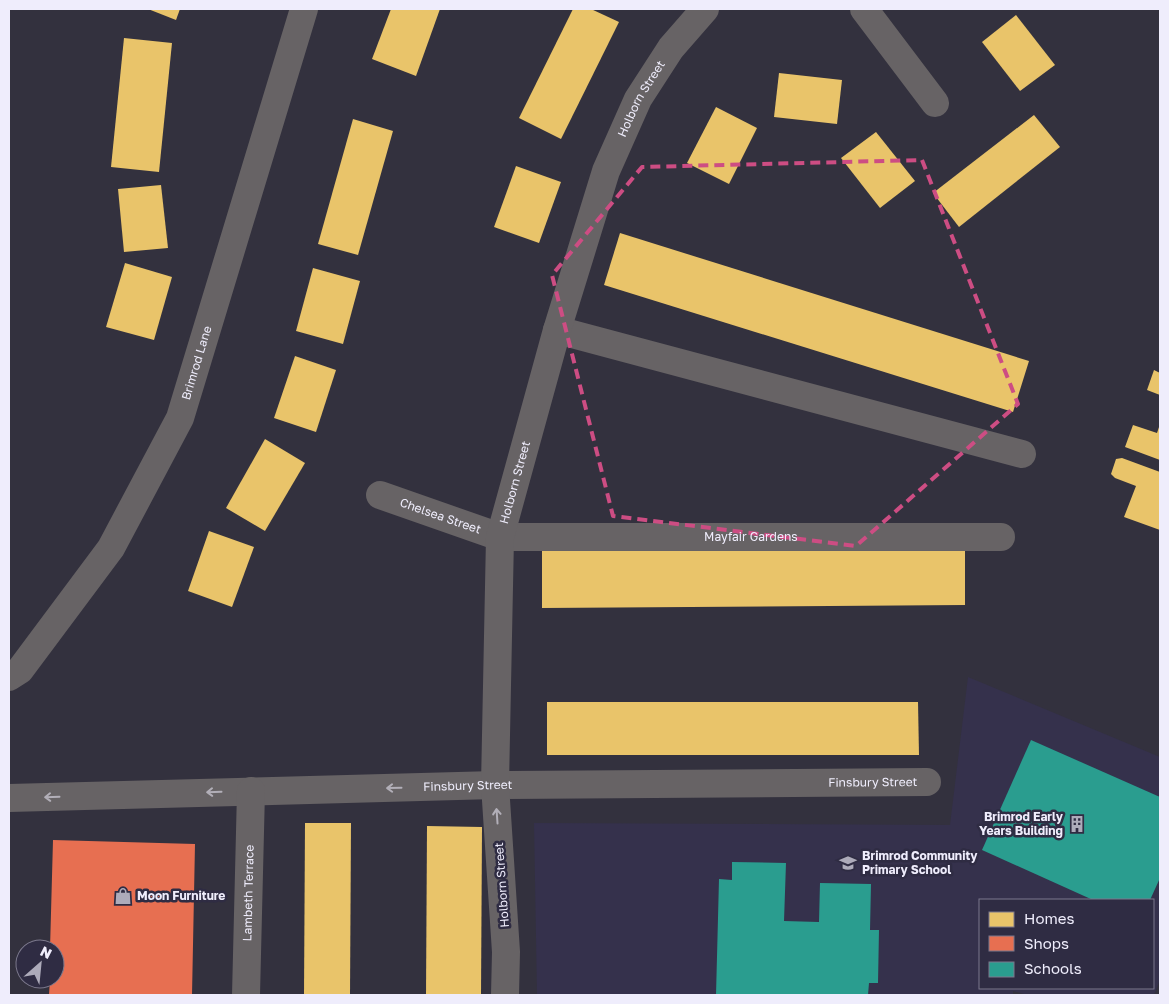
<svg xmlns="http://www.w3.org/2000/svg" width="1169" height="1004" font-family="'Golos Text',sans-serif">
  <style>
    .built { fill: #35314c; fill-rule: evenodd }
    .homes { fill: #e9c46a }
    .shops { fill: #e76f51 }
    .schools { fill: #2a9d8f }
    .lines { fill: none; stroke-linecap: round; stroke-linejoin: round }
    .minor { stroke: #676365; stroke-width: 28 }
    .oneway { stroke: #b2afb8 }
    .marked { fill: none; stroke: #cd4d83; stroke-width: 4; stroke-dasharray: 10 6; stroke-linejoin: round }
    .labels { text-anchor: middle; stroke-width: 5; stroke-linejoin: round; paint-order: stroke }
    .street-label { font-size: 12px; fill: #efedfc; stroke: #2f2c43 }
    .poi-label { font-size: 12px; font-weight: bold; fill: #efedfc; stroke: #2f2c43; text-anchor: start }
  </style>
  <rect width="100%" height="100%" fill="#33313e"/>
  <path class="built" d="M968 677 1160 757V980L1154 995H1027L1013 991V995H537L534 823 950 825ZM980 900H1153V988H980Z"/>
  <g class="homes">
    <polygon points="148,9 180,9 176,20"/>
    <polygon points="391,9 440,9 416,76 372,59"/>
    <polygon points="573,9 591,9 619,22 561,139 519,118"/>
    <polygon points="1016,15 1055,65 1020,91 982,42"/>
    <polygon points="124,38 172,43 159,172 111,167"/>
    <polygon points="779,73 842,80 837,124 774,117"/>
    <polygon points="716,107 757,128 729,184 687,163"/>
    <polygon points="1034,115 1060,147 959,227 933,193"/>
    <polygon points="353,119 393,131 358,255 318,244"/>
    <polygon points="876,132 915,181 880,208 841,158"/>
    <polygon points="516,166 561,182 539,243 494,227"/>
    <polygon points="161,185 168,248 124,252 118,189"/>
    <polygon points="620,233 1029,361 1013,412 604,285"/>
    <polygon points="125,263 172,277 154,340 106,327"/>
    <polygon points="313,268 360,281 343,344 296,331"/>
    <polygon points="295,356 336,370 316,432 274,418"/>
    <polygon points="1154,370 1160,373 1160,395 1147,390"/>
    <polygon points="1160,424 1160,460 1125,447 1133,425 1157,433"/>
    <polygon points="265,439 305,463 265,531 226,508"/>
    <polygon points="1122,458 1160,472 1160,530 1124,517 1136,486 1115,478 1111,474 1116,459"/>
    <polygon points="209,531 254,547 232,607 188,591"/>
    <polygon points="965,545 965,605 542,608 542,549"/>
    <polygon points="547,702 918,702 919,755 547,755"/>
    <polygon points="305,823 351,823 350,995 304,995"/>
    <polygon points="427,826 482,827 481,995 426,995"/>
  </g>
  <polygon class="shops" points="53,840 195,844 192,995 49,995 50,979 55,979 55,949 50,949"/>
  <g class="schools">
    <polygon points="1031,740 1160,797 1160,878 1150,900 1093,900 982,850"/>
    <polygon points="732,862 786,863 784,921 819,922 820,883 871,884 870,930 879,930 878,983 869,983 868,995 716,995 719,879 732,880"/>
  </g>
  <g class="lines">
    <g class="minor">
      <polyline points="864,9 935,103"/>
      <polyline points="557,330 1022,454"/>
      <path id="s1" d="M380 495 500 537H1001"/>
      <path id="s2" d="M9 677 20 670 111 548 180 418 304 9"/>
      <path id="s3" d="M9 798 495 785 927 782"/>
      <path id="s4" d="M246 995 251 791"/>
      <path id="s5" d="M505 995 506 952 495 785 500 537 557 330 606 171 638 99 671 48 705 9"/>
    </g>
  </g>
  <defs><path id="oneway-shaft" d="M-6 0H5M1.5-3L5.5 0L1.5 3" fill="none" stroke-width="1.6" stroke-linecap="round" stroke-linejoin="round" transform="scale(1.25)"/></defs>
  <g class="oneway">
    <use href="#oneway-shaft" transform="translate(394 788) rotate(179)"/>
    <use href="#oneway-shaft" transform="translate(214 792) rotate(178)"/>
    <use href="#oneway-shaft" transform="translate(52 797) rotate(178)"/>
    <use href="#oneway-shaft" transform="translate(497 816) rotate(-94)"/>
  </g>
  <path class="marked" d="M922 160 1018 404 856 546 613 516 552 275 642 167Z"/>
  <defs>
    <g id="building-bare" transform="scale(1.35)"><path d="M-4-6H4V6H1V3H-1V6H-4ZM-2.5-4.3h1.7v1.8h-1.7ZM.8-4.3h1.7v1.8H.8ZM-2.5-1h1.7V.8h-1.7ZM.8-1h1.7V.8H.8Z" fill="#adabba" stroke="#2f2c43" stroke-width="2.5" paint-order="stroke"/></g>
    <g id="school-bare" transform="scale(1.35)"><path d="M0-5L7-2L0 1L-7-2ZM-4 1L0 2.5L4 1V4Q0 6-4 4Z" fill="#adabba" stroke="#2f2c43" stroke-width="2.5" paint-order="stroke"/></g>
    <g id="shop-bare" transform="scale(1.35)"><path d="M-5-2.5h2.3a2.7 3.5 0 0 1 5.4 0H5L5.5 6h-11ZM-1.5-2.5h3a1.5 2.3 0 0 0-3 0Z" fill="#adabba" stroke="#2f2c43" stroke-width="2.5" paint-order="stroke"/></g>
  </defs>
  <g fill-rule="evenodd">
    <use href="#building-bare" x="1077" y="824"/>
    <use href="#school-bare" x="848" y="863"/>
    <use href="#shop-bare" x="123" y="896"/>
  </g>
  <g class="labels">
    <g class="street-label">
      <text dy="4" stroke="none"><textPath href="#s5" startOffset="920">Holborn Street</textPath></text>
      <text dy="4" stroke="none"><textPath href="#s2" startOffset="370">Brimrod Lane</textPath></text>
      <text dy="4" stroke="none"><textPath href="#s5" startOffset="515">Holborn Street</textPath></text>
      <text dy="4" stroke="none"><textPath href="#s1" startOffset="64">Chelsea Street</textPath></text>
      <text dy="4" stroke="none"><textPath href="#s1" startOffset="378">Mayfair Gardens</textPath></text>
      <text dy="4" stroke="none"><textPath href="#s3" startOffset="864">Finsbury Street</textPath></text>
      <text dy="4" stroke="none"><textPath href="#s3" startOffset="459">Finsbury Street</textPath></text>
      <text transform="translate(502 885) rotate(-94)" y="4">Holborn Street</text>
      <text dy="4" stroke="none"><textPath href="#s4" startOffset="102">Lambeth Terrace</textPath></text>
    </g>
    <g class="poi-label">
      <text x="1063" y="821" text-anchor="end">Brimrod Early<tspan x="1063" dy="14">Years Building</tspan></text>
      <text x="862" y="860">Brimrod Community<tspan x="862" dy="14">Primary School</tspan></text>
      <text x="137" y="900">Moon Furniture</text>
    </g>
  </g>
  <rect width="1169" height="1004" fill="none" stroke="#efedfc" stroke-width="20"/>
  <rect x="979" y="899" width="175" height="90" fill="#2f2c43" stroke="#7c798d"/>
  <rect x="989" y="912" width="25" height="15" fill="#e9c46a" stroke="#7c798d"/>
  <text x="1024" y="924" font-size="15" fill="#efedfc">Homes</text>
  <rect x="989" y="936" width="25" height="15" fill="#e76f51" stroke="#7c798d"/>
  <text x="1024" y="949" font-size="15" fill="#efedfc">Shops</text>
  <rect x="989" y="962" width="25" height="15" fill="#2a9d8f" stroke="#7c798d"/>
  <text x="1024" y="974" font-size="15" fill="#efedfc">Schools</text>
  <g transform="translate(40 964) rotate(27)"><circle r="24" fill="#2f2c43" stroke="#7c798d"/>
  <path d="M0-4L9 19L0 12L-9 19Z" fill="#adabba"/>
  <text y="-8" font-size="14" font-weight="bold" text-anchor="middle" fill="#efedfc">N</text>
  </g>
</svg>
